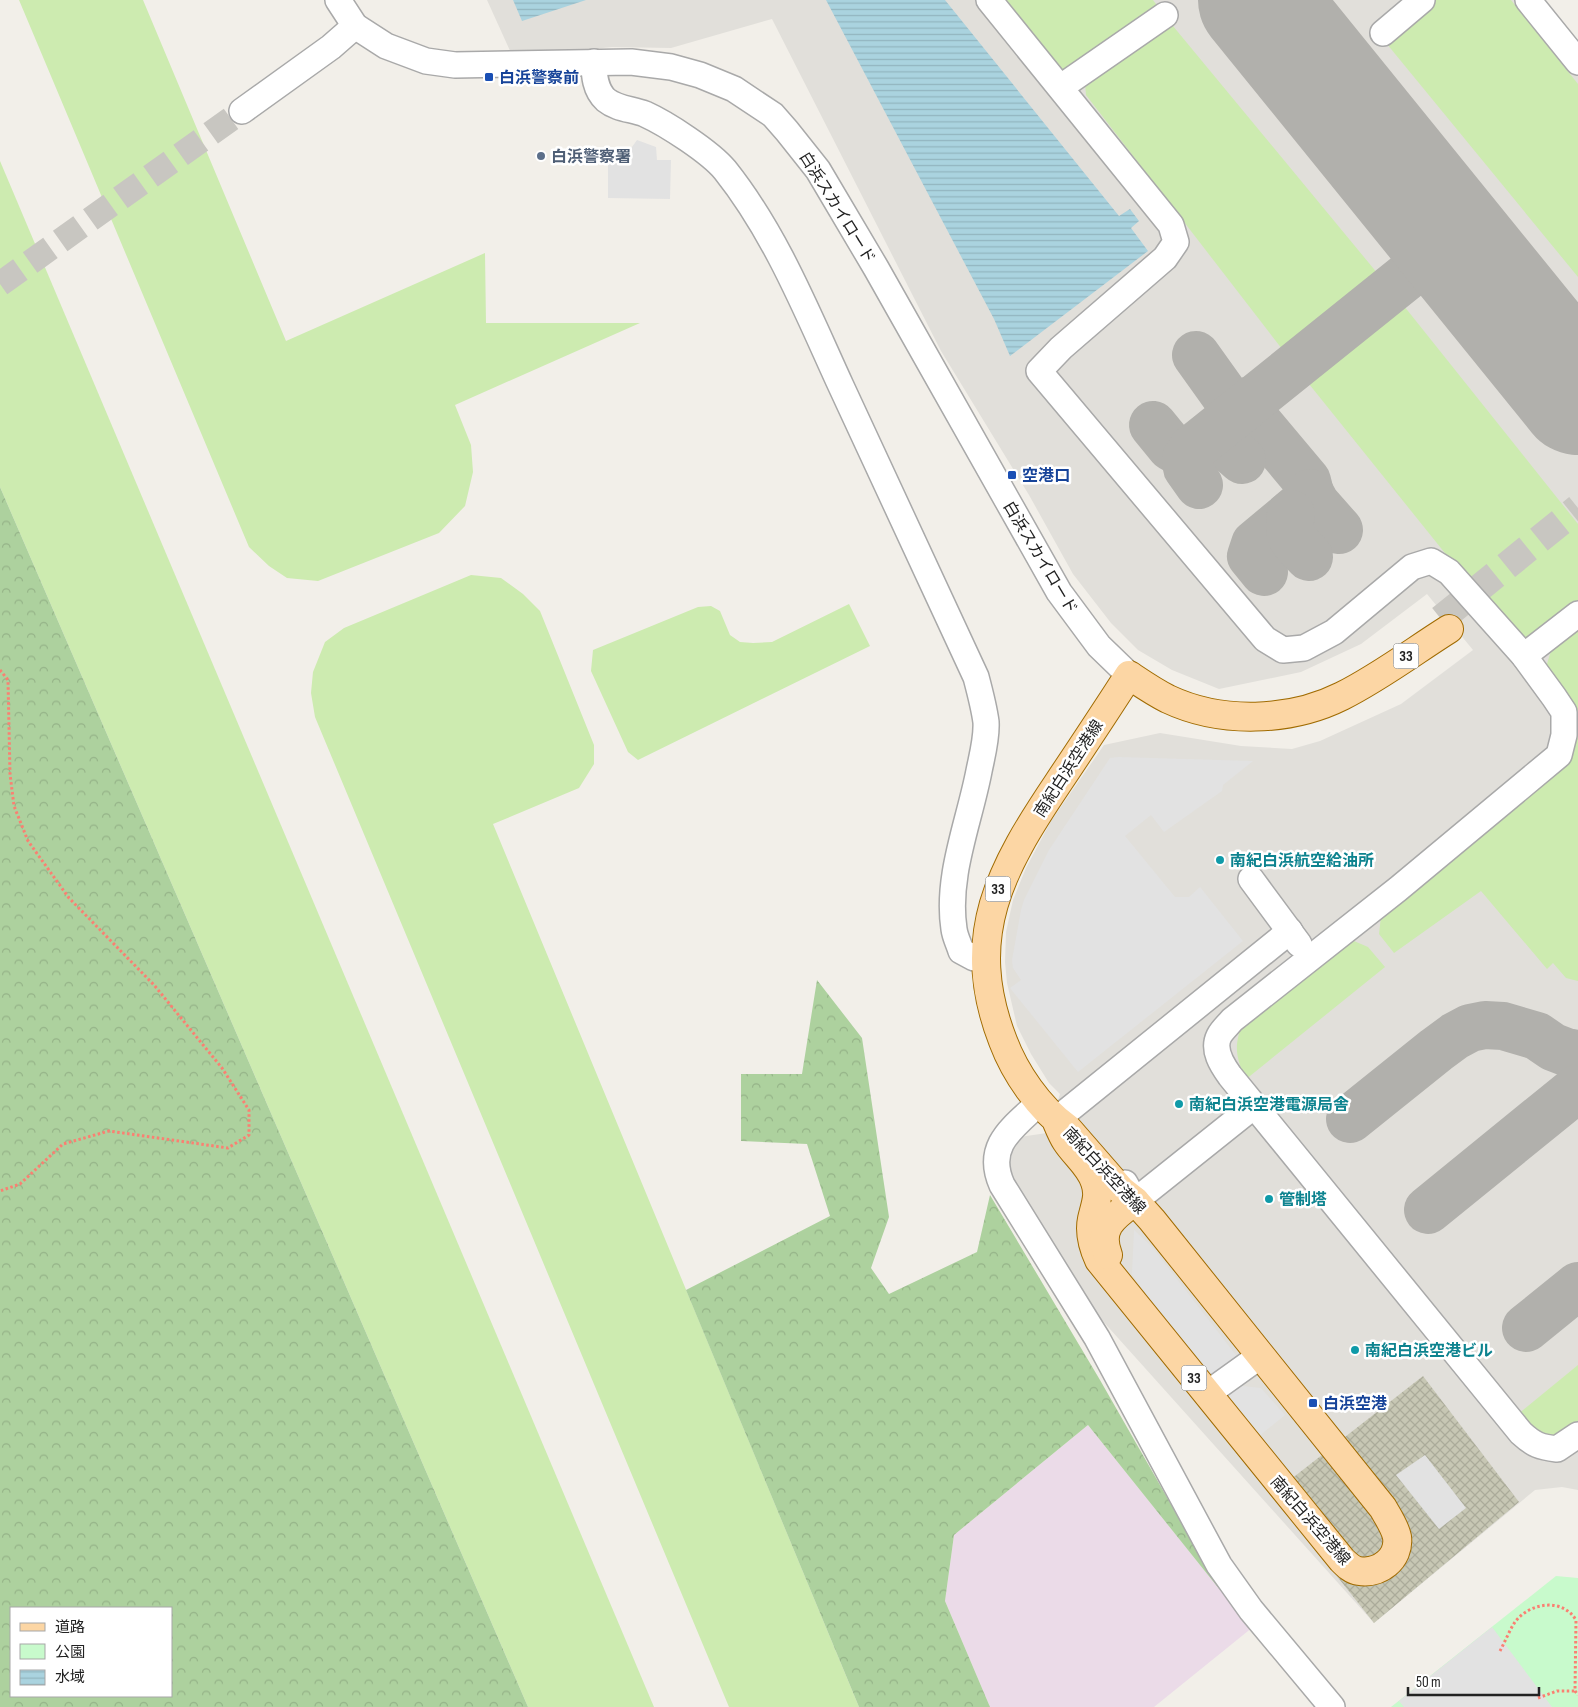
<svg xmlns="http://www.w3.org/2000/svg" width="1578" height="1707" font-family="'Sofia Sans Condensed','Noto Sans JP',sans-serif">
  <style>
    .industrial { fill: #ebdbe8 }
    .airport { fill: #e1dfda }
    .construction { fill: url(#construction-cross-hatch) }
    .grass { fill: #cdebb0 }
    .forest { fill: url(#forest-crowns); fill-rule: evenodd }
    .park { fill: #c8facc }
    .parking { fill: #e2e2e2 }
    .water { fill: url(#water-rules) }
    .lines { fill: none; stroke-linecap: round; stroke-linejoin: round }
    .taxiway { stroke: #b1b0ac; stroke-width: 48 }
    .runway { stroke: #b1b0ac; stroke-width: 118 }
    .minor-tunnel { stroke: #c8c6c1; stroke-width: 25; stroke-dasharray: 25 12; stroke-linecap: butt }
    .major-tunnel { stroke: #c8c6c1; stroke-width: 28; stroke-dasharray: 28 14; stroke-linecap: butt }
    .minor-casing { stroke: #a9a9a9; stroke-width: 28 }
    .major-casing { stroke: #a06b00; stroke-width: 30 }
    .path { stroke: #fa8072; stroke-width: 3; stroke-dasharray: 2.5 2.5; stroke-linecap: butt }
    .minor { stroke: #fff; stroke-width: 25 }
    .major { stroke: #fcd6a4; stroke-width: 28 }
    .transit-dot { fill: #1a4fb4; stroke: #fff; stroke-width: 2 }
    .service-dot { fill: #5c6f8a; stroke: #fff; stroke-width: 2 }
    .culture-dot { fill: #0f9aa8; stroke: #fff; stroke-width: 2 }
    .labels { text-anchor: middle; stroke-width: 5; stroke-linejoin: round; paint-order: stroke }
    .shield { fill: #fff; stroke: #646464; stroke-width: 1 }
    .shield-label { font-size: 15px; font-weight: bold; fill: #222 }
    .transit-label { font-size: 16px; font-weight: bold; fill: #164399; stroke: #fff; text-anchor: start }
    .service-label { font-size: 16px; font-weight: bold; fill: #4e5e75; stroke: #fff; text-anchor: start }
    .street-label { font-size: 16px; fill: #222; stroke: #fff }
    .culture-label { font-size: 16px; font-weight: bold; fill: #0d838f; stroke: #fff; text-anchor: start }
  </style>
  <defs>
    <pattern id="construction-cross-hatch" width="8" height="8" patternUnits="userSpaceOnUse" patternTransform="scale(1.25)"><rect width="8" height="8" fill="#c7c7b4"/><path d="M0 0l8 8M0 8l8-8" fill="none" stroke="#abab9a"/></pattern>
    <pattern id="forest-crowns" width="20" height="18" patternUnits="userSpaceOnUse" patternTransform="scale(1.25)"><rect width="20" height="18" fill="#add19e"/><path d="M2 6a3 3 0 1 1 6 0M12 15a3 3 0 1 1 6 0" fill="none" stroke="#95b388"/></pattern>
    <pattern id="water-rules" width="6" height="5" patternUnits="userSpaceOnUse" patternTransform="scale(1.25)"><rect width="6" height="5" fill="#aad3df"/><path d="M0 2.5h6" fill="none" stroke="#92b5bf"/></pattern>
  </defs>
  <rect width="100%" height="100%" fill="#f2efe9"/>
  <polygon class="industrial" points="1088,1425 1229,1601 1253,1627 1154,1707 990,1707 945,1601 954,1535"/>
  <polygon class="airport" points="487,0 1545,0 1578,41 1578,1490 1562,1487 1535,1490 1374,1623 1083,1299 1003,1168 1013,1138 1047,1133 1060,1094 1049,1083 1031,1054 1017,1026 1007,983 1005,962 1006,932 1013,900 1026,868 1051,821 1104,745 1160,733 1241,746 1292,749 1320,741 1401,704 1473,650 1427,594 1361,644 1301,672 1219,689 1172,670 1138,650 1111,623 1073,574 1029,495 941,351 772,19 671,48 612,47 563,52 511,53"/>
  <polygon class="construction" points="1423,1376 1519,1502 1374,1623 1272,1494"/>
  <g class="grass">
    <polygon points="19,0 143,0 286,341 485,253 486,323 640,323 455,405 471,445 473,472 465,506 439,533 318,581 287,578 269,566 249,547"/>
    <polygon points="1002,0 1153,0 1159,8 1065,71 1056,66"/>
    <polygon points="1429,0 1511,0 1578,84 1578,277 1382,38"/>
    <polygon points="1168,20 1378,274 1282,349 1086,95 1085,83"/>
    <polygon points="0,161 654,1707 528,1707 0,487"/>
    <polygon points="1404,306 1578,524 1578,605 1537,637 1523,639 1510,634 1305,379"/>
    <polygon points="471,575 501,578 523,594 540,611 594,745 594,764 579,788 493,824 859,1707 729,1707 315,717 311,693 313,672 325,642 344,628"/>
    <polygon points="849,604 870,646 638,760 628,752 591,671 593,650 698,607 711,606 720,611 730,635 740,642 753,643 772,642"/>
    <polygon points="1578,623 1578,981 1566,978 1553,963 1547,969 1481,891 1394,953 1379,934 1381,916 1569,760 1575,743 1574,705 1546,667 1554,641"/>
    <path d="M1354 941 1368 947 1385 967 1245 1080C1237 1056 1233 1049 1242 1025L1342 948Z"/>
    <polygon points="1578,1365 1578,1421 1556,1439 1547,1439 1517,1415"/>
  </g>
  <g class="forest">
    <path d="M0 487 528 1707H0ZM171 1608V1696H11V1608Z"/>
    <polygon points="817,980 862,1038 889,1217 871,1268 889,1294 977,1252 990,1195 1100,1380 1220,1590 1088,1425 954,1535 945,1601 990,1707 859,1707 686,1290 830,1216 807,1144 741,1141 741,1074 802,1074"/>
  </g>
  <polygon class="park" points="1556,1576 1578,1578 1578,1707 1391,1707"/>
  <g class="parking">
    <polygon points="637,140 656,147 657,160 671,160 670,199 608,198 608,154 627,154"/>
    <polygon points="1118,757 1253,761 1223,785 1222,791 1164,832 1151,815 1125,836 1175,897 1189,897 1200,887 1243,941 1078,1072 1010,988 1021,980 1013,968 1012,960 1021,910 1024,900 1049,850 1110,758"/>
    <polygon points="1134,1230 1152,1247 1249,1372 1238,1381 1243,1386 1261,1388 1285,1415 1258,1437 1158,1312 1132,1274"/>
    <polygon points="1425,1455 1466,1508 1439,1529 1396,1475"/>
    <polygon points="1492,1627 1552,1707 1404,1707 1399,1701"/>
  </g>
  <g class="water">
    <polygon points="513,0 586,0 522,21"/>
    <polygon points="826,0 945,0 1119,216 1130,209 1139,221 1131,228 1148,251 1010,356 994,319"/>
  </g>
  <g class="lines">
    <g class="taxiway">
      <polyline points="1196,355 1226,397 1240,403 1255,399"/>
      <polyline points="1255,399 1251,410 1255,419 1307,481 1310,493 1305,502 1255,544 1251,556 1264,572"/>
      <path d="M1226 423C1219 445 1227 446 1242 460"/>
      <polyline points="1153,425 1171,447 1180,452 1192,449"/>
      <polyline points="1199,485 1187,468 1186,458 1192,449 1452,240"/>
      <polyline points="1310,493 1316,504 1339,530"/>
      <path d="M1291 514C1287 538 1294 541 1309 557"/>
      <polyline points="1350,1119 1436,1050 1455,1036 1470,1028 1485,1025 1503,1026 1537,1036 1553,1047 1566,1052 1578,1054"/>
      <polyline points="1428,1210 1578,1088"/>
      <polyline points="1526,1328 1578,1286"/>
    </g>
    <polyline class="runway" points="1257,0 1578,396"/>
    <polyline class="minor-tunnel" points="0,284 242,111"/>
    <polyline class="major-tunnel" points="1441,619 1578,508"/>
    <g class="minor-casing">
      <g id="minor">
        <polyline points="338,0 355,26 386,46 426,61 455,65 631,62 671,67 700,75 734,89 773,115 787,131 818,170 876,268 1059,592 1099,646 1129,675"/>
        <path d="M989 0 1171 225 1176 242 1165 258 1061 348 1039 371 1265 639 1283 650 1304 648 1334 632 1412 567 1431 561 1449 572 1524 656 1554 697 1564 712V735L1559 755 1398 889 1232 1020C1228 1025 1222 1030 1219 1036 1212 1050 1222 1065 1230 1076L1521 1433C1534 1445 1540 1447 1557 1449L1578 1435"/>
        <polyline points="1528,0 1578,62"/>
        <polyline points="1383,33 1422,0"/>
        <path d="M594 62C594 75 595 90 606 100 617 109 632 109 645 114 667 124 710 152 725 170 776 234 807 312 841 386 886 483 931 580 976 677 980 692 984 707 986 722 987 738 982 756 979 771 969 823 946 876 954 929 955 937 959 944 961 951L974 958 986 957"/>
        <polyline points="1061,87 1165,15"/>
        <polyline points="242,111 331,47 355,26"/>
        <polyline points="1524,656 1578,614"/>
        <polyline points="1251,879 1299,944"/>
        <path d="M1040 1102C1014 1127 984 1145 1002 1185L1097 1338 1219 1565 1251 1610 1332 1707"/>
        <polyline points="1056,1120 1290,931"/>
        <polyline points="1125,1183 1135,1201 1254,1106"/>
        <polyline points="1207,1394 1260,1356"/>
      </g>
    </g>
    <g class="major-casing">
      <g id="major">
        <path d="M1056 1120C1059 1127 1062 1135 1066 1141 1075 1155 1090 1166 1095 1182 1100 1196 1095 1205 1092 1219 1089 1233 1093 1247 1099 1260L1342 1560C1347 1565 1352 1570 1359 1571 1379 1574 1400 1559 1397 1537 1395 1527 1388 1517 1383 1508L1152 1220 1135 1201 1121 1190 1067 1128C1039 1108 1015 1073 1003 1041 962 936 1001 868 1058 783 1082 747 1106 711 1129 675 1141 683 1154 692 1168 699 1221 724 1290 722 1342 696 1380 677 1414 651 1449 629"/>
        <path d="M1108 1255C1097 1227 1115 1216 1135 1201"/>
      </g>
    </g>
    <g class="path">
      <polyline points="0,670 8,680 10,774 14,806 28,841 69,898 154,985 222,1068 249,1110 249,1135 228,1148 109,1131 63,1144 20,1184 0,1191"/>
      <path d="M1500 1651C1505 1642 1509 1631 1515 1622 1529 1603 1562 1597 1576 1620L1575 1691 1578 1695"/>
      <polyline points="1538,1698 1557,1691 1575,1691"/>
    </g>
    <use href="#minor" class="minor"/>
    <use href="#major" class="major"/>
  </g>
  <g class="transit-dot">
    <rect x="484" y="72" width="10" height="10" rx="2.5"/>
    <rect x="1007" y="470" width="10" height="10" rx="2.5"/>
    <rect x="1308" y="1398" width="10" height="10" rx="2.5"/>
  </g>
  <circle class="service-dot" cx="541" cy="156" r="5"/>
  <g class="culture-dot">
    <circle cx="1220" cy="860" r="5"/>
    <circle cx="1179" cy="1104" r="5"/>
    <circle cx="1269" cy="1199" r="5"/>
    <circle cx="1355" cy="1350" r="5"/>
  </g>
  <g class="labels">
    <g class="shield">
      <rect x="1393.5" y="643.5" width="25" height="25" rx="4"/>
      <rect x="985.5" y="876.5" width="25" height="25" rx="4"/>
      <rect x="1181.5" y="1365.5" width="25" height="25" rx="4"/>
    </g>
    <g class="shield-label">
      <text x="1406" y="661">33</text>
      <text x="998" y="894">33</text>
      <text x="1194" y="1383">33</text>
    </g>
    <g class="transit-label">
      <text x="499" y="83">白浜警察前</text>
      <text x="1022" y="481">空港口</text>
      <text x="1323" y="1409">白浜空港</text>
    </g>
    <g class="service-label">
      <text x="551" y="162">白浜警察署</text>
    </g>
    <g class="street-label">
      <text transform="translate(838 207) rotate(58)" y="6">白浜スカイロード</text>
      <text transform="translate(1041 557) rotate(59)" y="6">白浜スカイロード</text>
      <text transform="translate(1068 768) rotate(-57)" y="6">南紀白浜空港線</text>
      <text transform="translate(1105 1170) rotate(47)" y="6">南紀白浜空港線</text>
      <text transform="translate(1311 1520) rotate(49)" y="6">南紀白浜空港線</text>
    </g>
    <g class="culture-label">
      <text x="1230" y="866">南紀白浜航空給油所</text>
      <text x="1189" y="1110">南紀白浜空港電源局舎</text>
      <text x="1279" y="1205">管制塔</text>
      <text x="1365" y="1356">南紀白浜空港ビル</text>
    </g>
  </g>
  <rect x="10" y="1607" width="162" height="90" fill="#ffffff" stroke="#a7a7a7"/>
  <rect x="20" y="1623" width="25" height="8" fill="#fcd6a4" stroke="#a7a7a7"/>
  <text x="55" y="1632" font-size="15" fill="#222222">道路</text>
  <rect x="20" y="1644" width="25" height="15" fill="#c8facc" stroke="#a7a7a7"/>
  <text x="55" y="1657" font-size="15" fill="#222222">公園</text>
  <rect x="20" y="1670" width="25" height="15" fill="url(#water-rules)" stroke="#a7a7a7"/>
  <text x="55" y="1682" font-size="15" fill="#222222">水域</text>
  <path d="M1408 1687v8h131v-8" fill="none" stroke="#222222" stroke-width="2.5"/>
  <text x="1416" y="1687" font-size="15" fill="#222222" stroke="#ffffff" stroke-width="4" paint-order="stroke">50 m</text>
</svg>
